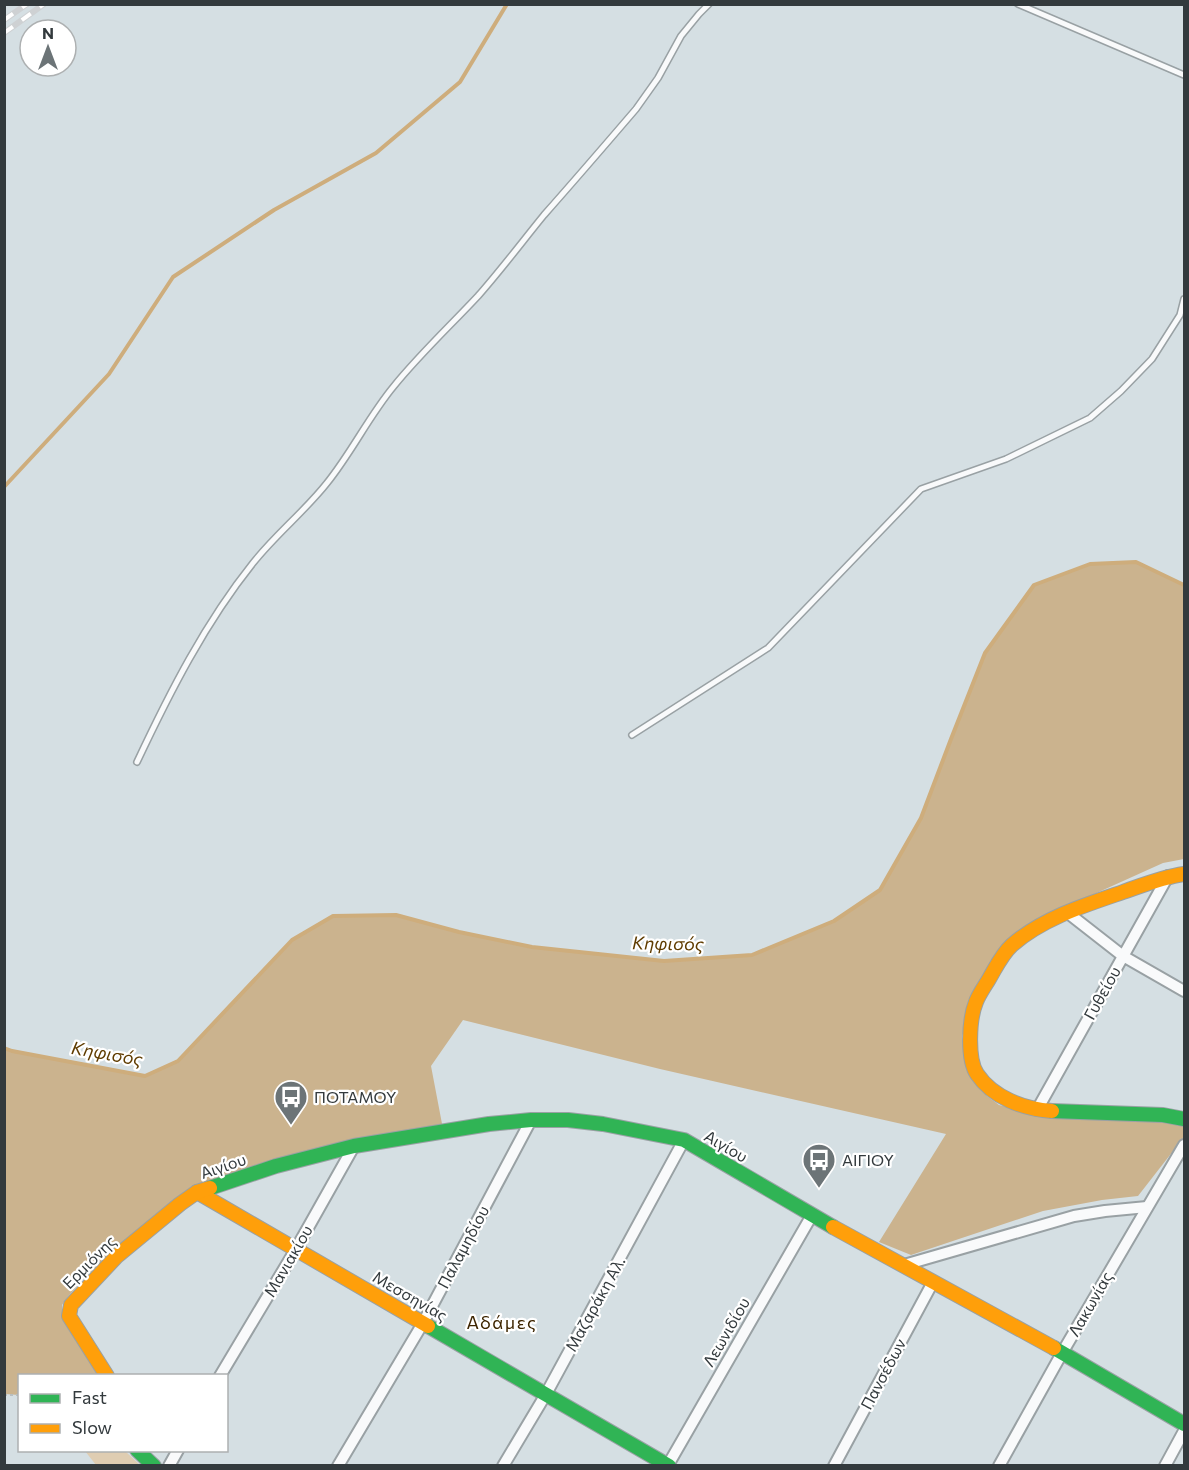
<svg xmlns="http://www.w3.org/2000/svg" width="1189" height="1470" font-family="Commissioner,sans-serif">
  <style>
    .green { fill: #dfcdb2 }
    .forest { fill: #cbb38e }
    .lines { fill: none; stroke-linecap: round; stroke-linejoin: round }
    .stream { stroke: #cead7c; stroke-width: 4 }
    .lane-casing { stroke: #99a1a4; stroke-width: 8 }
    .street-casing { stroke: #99a1a4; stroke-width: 14 }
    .fast-casing { stroke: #99a1a4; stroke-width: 16 }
    .slow-casing { stroke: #99a1a4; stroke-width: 16 }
    .path { stroke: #b9bebf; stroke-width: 2; stroke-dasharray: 3 3; stroke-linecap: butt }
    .lane { stroke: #f9fafb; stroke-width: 5 }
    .street { stroke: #f9fafb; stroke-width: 10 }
    .fast { stroke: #30b455; stroke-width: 14 }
    .slow { stroke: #ff9f0a; stroke-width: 14 }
    .rail-casing { stroke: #ced1d3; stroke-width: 6 }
    .rail { stroke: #fff; stroke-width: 4; stroke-dasharray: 11; stroke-linecap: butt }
    .labels { text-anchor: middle; stroke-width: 4.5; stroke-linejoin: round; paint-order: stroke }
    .street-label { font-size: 16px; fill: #333a3d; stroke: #fff }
    .poi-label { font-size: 16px; fill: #333a3d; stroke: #fff; text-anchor: start }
    .water-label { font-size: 18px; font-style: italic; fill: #5f3c00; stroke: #fff }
    .neighbourhood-label { font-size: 18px; letter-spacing: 1.5px; fill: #3d2501; stroke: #fff }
  </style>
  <rect width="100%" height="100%" fill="#d5dfe3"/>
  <polygon class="green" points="85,1451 125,1451 140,1465 96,1465"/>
  <polygon class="forest" points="1136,562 1184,585 1184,859 1163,863 1050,914 1008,943 971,1006 962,1037 968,1066 979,1087 987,1096 999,1105 1036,1114 1160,1120 1184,1125 1184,1137 1138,1196 1102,1200 1043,1211 911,1255 879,1242 946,1134 660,1069 463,1020 431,1066 443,1129 190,1190 121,1245 82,1280 66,1299 62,1305 62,1312 105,1375 20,1376 19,1395 5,1394 5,1048 12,1051 145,1076 178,1061 292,940 333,916 396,915 459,932 532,947 664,961 752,955 834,921 880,890 921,818 951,739 985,653 1034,585 1090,564"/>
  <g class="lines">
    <g class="stream">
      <polyline points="4,487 109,374 173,277 274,210 376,153 460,82 507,4"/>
      <polyline points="4,1048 12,1051 145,1076 178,1061 292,940 333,916 396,915 459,932 532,947 664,961 752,955 834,921 880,890 921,818 951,739 985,653 1034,585 1090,564 1136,562 1184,585"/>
    </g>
    <g class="lane-casing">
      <g id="lane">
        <polyline points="1018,4 1184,75"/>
        <polyline points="632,735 768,648 921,489 1006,459 1090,418 1121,391 1152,359 1180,315 1184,299"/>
        <path d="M137 762C170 692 205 623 253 563 276 534 305 511 327 483 352 452 369 416 394 386 420 354 450 326 478 296 501 270 522 242 544 215 575 180 606 144 636 109L658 78 681 36 699 14 709 4"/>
      </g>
    </g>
    <g class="street-casing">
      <g id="street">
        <polyline points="1068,913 1123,956 1184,991"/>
        <polyline points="1037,1110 1168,876"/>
        <polyline points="904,1265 1074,1216 1105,1211 1147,1207"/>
        <polyline points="220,1376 296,1249 354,1146"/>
        <polyline points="668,1465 812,1215"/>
        <polyline points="169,1466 178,1450"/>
        <polyline points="338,1466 423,1323 531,1120"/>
        <polyline points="503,1466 546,1394 684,1140"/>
        <polyline points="834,1466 933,1282"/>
        <polyline points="999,1466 1062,1353 1184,1145"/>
        <polyline points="1165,1466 1184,1431"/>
      </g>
    </g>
    <g class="fast-casing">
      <g id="fast">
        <polyline points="1052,1111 1163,1115 1184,1119"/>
        <polyline points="210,1188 276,1166 354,1146 489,1124 531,1120 568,1120 603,1124 684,1140 833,1227"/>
        <polyline points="428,1326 669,1466"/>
        <polyline points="1054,1348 1184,1424"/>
        <polyline points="137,1450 154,1466"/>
      </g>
    </g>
    <g class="slow-casing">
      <g id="slow">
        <path d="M1052 1111C1024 1109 993 1098 977 1074 967 1059 969 1019 976 1002 979 994 985 986 989 979 996 967 1002 954 1012 945 1043 918 1085 905 1123 892 1143 885 1163 877 1184 874"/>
        <polyline points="197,1192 428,1326"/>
        <polyline points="833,1227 1054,1348"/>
        <polyline points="107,1376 69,1316 71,1305 117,1256 180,1204 197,1192 210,1188"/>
      </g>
    </g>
    <polyline class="path" points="4,1395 20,1395"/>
    <use href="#lane" class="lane"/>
    <use href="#street" class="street"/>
    <use href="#fast" class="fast"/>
    <use href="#slow" class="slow"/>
    <g class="rail-casing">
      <g id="rail">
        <polyline points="4,20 27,4"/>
        <polyline points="4,33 44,4"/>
      </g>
    </g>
    <use href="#rail" class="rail"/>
  </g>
  <defs>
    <g id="bus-pin" transform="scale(1.725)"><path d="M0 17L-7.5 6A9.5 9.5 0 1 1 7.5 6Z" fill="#6c7477" stroke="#fff"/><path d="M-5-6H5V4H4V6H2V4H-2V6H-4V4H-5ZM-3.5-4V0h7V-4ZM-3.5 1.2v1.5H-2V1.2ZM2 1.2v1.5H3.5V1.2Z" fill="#fff"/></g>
  </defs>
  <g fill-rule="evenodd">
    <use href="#bus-pin" x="291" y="1097"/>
    <use href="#bus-pin" x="819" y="1160"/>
  </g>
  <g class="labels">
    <g class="street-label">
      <text transform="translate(1102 993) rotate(-61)" y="6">Γυθείου</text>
      <text transform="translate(726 1146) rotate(30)" y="6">Αιγίου</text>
      <text transform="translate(223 1166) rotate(-19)" y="6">Αιγίου</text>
      <text transform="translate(463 1247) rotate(-62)" y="6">Παλαμηδίου</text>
      <text transform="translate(288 1261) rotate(-60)" y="6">Μανιακίου</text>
      <text transform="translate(89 1262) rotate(-45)" y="6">Ερμιόνης</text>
      <text transform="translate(410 1296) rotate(30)" y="6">Μεσσηνίας</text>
      <text transform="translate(595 1304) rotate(-61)" y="6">Μαζαράκη Αλ.</text>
      <text transform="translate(1090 1304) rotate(-60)" y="6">Λακωνίας</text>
      <text transform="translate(726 1332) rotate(-60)" y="6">Λεωνιδίου</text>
      <text transform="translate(883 1374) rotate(-62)" y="6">Πανσέδων</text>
    </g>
    <g class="poi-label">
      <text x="314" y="1103">ΠΟΤΑΜΟΥ</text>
      <text x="842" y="1166">ΑΙΓΙΟΥ</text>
    </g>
    <g class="water-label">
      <text transform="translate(668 944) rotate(1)" y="6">Κηφισός</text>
      <text transform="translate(107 1054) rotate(10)" y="6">Κηφισός</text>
    </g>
    <g class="neighbourhood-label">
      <text x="502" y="1329">Αδάμες</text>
    </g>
  </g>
  <rect width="1189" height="1470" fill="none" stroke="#333a3d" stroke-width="12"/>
  <rect x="18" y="1374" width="210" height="78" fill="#ffffff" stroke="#adb0b1" stroke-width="1.5"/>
  <rect x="30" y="1394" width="30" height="9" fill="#30b455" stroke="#adb0b1" stroke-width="1.5"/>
  <text x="72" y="1404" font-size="18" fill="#333a3d">Fast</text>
  <rect x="30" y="1424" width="30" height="9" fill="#ff9f0a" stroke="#adb0b1" stroke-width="1.5"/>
  <text x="72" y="1434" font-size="18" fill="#333a3d">Slow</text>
  <g transform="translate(48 48)"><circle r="28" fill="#ffffff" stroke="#adb0b1" stroke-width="1.5"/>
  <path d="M0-4.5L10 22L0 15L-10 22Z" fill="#6c7477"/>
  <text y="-9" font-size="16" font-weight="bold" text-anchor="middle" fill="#333a3d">N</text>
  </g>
</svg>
